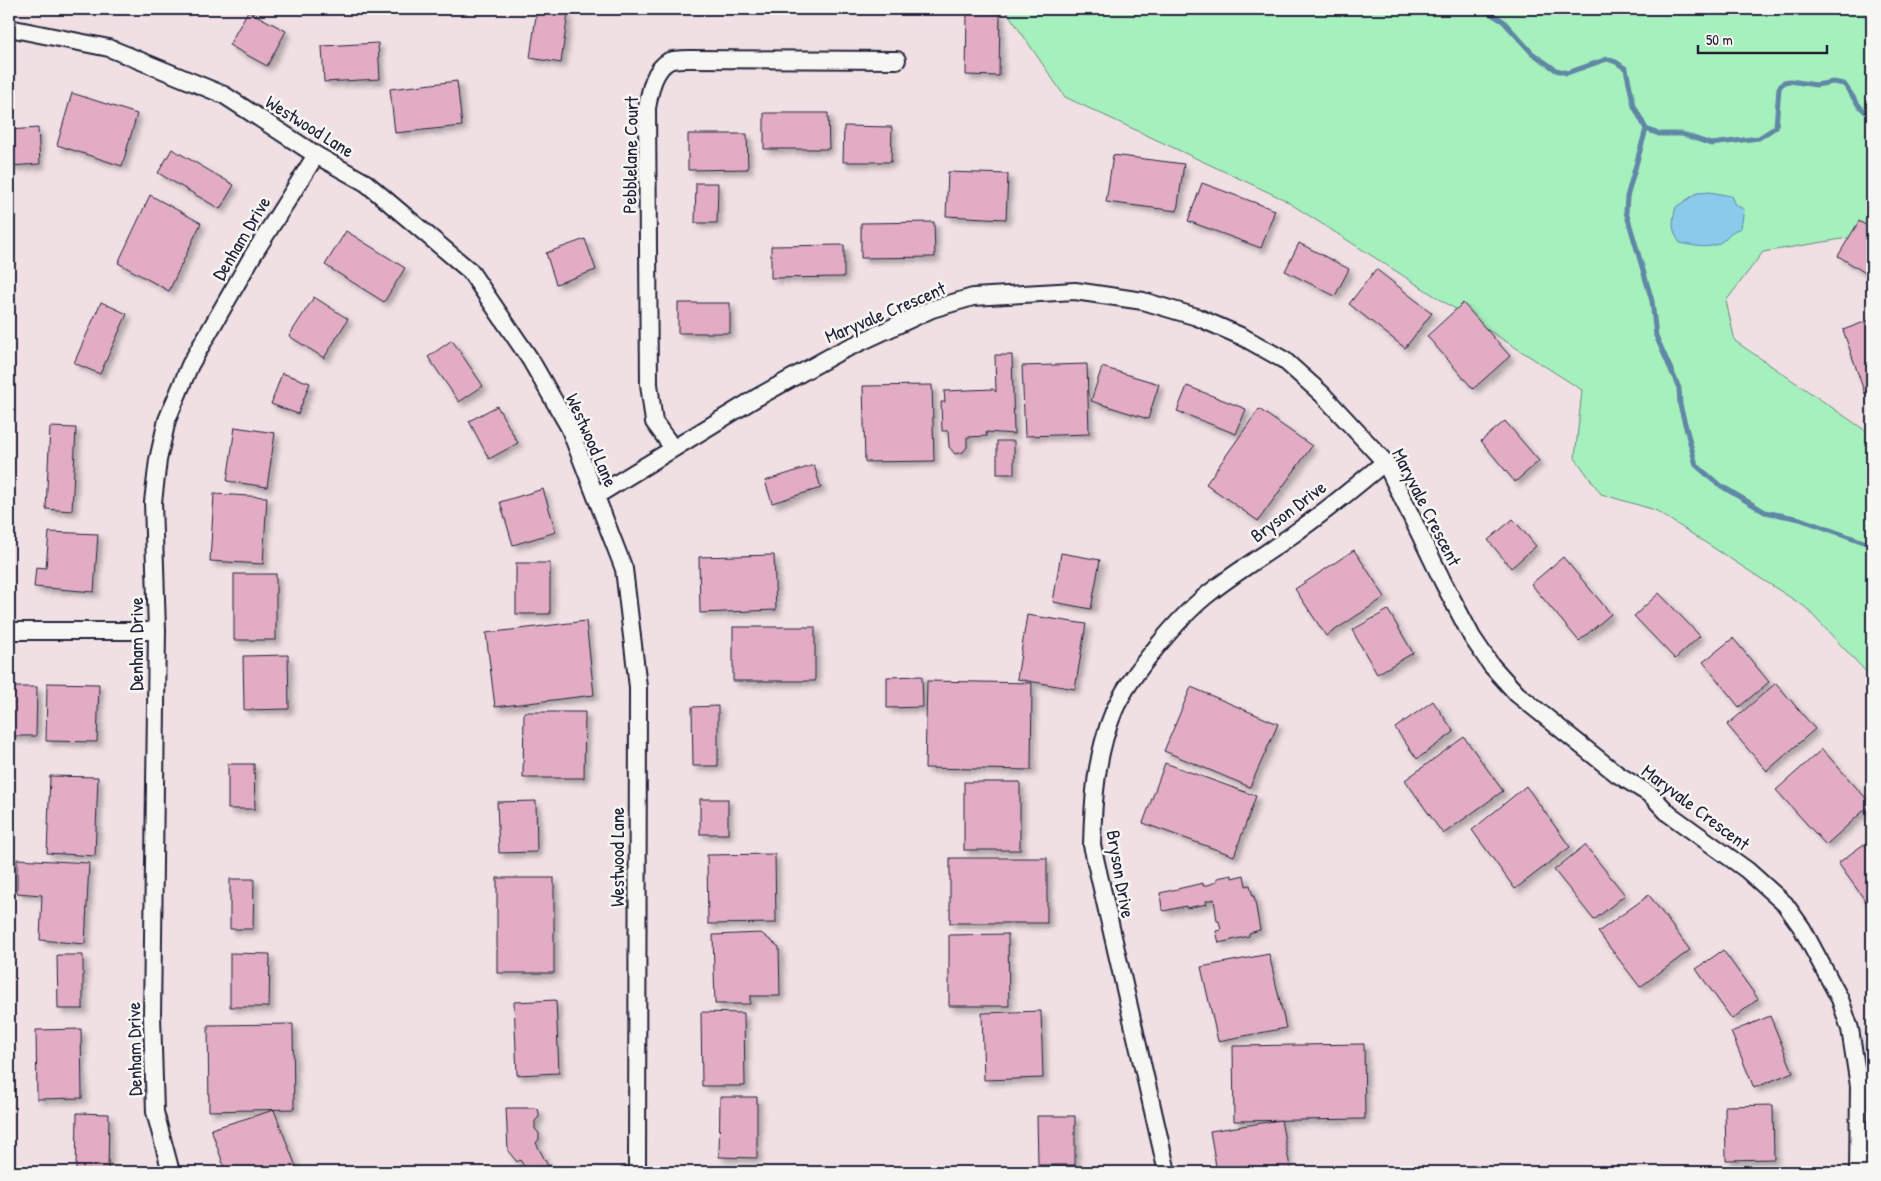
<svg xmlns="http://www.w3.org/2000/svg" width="1881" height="1181" font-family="'Patrick Hand',sans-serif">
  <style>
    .green { fill: #a6f0be; stroke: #64897c }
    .water { fill: #8acaeb; stroke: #6087a5 }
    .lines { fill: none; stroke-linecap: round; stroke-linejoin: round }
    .stream { stroke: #6087a5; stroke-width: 5 }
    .building { fill: #e1acc4; stroke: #22223b; filter: url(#shadow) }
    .minor-casing { stroke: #22223b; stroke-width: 20 }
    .minor { stroke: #f6f6f2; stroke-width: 16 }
    .labels { text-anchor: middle; stroke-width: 5; stroke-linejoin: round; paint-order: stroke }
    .street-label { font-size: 19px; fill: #22223b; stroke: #f6f6f2 }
  </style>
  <defs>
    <filter id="shadow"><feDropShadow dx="4.5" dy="4.5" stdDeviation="2.5" flood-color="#0004"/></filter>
  </defs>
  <rect width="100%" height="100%" fill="#f0e0e4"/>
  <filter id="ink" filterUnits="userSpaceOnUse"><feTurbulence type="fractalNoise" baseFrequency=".02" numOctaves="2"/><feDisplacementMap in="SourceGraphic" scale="10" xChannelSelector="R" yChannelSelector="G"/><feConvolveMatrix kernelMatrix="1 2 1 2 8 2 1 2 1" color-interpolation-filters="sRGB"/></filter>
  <g filter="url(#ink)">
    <polygon class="green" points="1005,9 1872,9 1872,234 1763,252 1726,301 1735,341 1872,435 1872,678 1805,607 1655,510 1601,494 1575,458 1582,390 1283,199 1065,97"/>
    <path class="water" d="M1710 192 1731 196 1735 205 1744 209 1741 228C1733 231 1730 233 1725 239 1712 251 1695 246 1680 243 1671 230 1672 221 1676 207L1697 193Z"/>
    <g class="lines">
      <g class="stream">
        <polyline points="1483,9 1503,21 1532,53 1556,70 1567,73 1607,59 1616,62 1626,69 1634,106 1646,129 1627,197 1626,212 1652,301 1656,336 1679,388 1680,405 1696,465 1718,484 1765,512 1800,519 1872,545"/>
        <path d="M1646 129 1659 134H1682L1711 144 1759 138 1776 127 1779 88 1784 82 1790 81 1816 85 1833 82 1844 84C1854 97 1858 109 1872 116"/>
      </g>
    </g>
    <g class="building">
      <polygon points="537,9 568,13 561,63 530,58"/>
      <polygon points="248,11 286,31 267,66 229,45"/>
      <polygon points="967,12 1000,13 999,76 966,75"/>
      <polygon points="378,43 380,79 324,82 322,46"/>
      <polygon points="457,81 462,126 395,133 390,89"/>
      <polygon points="72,93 137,114 122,166 57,145"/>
      <polygon points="764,113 828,113 829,149 764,149"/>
      <polygon points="844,126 892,127 891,162 843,162"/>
      <polygon points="38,128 40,164 9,166 9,130"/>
      <polygon points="688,134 747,134 748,169 688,170"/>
      <polygon points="172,149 234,185 220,209 158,173"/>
      <polygon points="1113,155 1184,164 1177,211 1106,202"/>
      <polygon points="948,172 1008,174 1006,219 946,216"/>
      <polygon points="696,183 718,183 717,223 695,223"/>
      <polygon points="1202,183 1275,210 1261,248 1188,221"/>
      <polygon points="150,195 201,223 169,291 118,263"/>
      <polygon points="1859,221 1872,229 1872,277 1838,256"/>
      <polygon points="934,222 935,257 861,258 861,223"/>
      <polygon points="346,231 405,268 384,302 325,265"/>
      <polygon points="585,239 596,270 556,284 546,253"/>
      <polygon points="1299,243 1349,269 1335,296 1285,271"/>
      <polygon points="844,245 844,277 771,278 771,246"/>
      <polygon points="1376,269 1432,313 1405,348 1349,304"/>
      <polygon points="314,297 348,319 324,358 289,336"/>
      <polygon points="101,302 127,314 100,374 74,363"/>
      <rect x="678" y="303" width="52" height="30"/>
      <polygon points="1463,303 1510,356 1473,389 1427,336"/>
      <polygon points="1872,319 1872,392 1865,394 1843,330"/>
      <polygon points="452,340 483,386 459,402 428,357"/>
      <polygon points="995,355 1012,355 1014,434 986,432 987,436 967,437 967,447 963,452 955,454 949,447 948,431 942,431 941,402 945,402 944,391 993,389 996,392"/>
      <polygon points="1087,364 1089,434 1025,436 1022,366"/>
      <polygon points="1102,367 1159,384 1148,419 1091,401"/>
      <polygon points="282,373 310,383 298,414 271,404"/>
      <polygon points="932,385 934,461 865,462 863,386"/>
      <polygon points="1187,386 1246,409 1236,434 1177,411"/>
      <polygon points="497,406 518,443 489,459 469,421"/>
      <polygon points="1259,409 1312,446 1258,521 1206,484"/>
      <polygon points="1505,421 1539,461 1515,482 1481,441"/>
      <polygon points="50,427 76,428 72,511 46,509"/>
      <polygon points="235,427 275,433 267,487 227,481"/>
      <rect x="997" y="441" width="17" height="33"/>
      <polygon points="814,465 821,488 772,503 765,481"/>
      <polygon points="543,489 556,532 513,545 500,502"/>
      <polygon points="214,494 267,497 263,564 210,561"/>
      <polygon points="1513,519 1536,546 1511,568 1488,540"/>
      <polygon points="49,532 98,534 94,592 34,587 36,567 46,568"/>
      <polygon points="1354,550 1385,597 1326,636 1295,589"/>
      <polygon points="1061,553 1100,560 1091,609 1053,602"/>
      <polygon points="774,555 776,610 700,613 699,557"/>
      <polygon points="1563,557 1611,614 1579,641 1531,584"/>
      <rect x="516" y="563" width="34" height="51"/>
      <rect x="234" y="574" width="42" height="66"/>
      <polygon points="1659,593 1700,636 1675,659 1634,616"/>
      <polygon points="1388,610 1413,653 1377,674 1352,630"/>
      <polygon points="1027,615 1086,624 1075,689 1017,679"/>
      <polygon points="586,621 594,695 495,707 486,633"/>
      <rect x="733" y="627" width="82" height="54"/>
      <polygon points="1733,638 1769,682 1739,707 1703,662"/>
      <polygon points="288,655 289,709 244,710 243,656"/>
      <polygon points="922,676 923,707 887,708 887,677"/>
      <polygon points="927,681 1032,683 1031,770 925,768"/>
      <polygon points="47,683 99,684 97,742 46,741"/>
      <polygon points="1776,683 1815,729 1767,771 1727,725"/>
      <polygon points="9,687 37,687 36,736 9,736"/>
      <polygon points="1191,687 1278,724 1250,787 1164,751"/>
      <polygon points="1433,701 1454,732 1417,759 1395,728"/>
      <polygon points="718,706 718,766 693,766 692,707"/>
      <polygon points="524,712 585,712 584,778 523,778"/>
      <polygon points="1464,737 1503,791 1443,834 1405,780"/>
      <polygon points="1822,749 1871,804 1826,845 1776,790"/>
      <polygon points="1165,763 1256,796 1234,856 1143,823"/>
      <polygon points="228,764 254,764 255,809 228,809"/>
      <polygon points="50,776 98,777 95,856 47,853"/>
      <rect x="964" y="782" width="56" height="68"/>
      <polygon points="1526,786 1570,847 1515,889 1472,830"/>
      <rect x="700" y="799" width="28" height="35"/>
      <polygon points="536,801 537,852 499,853 497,802"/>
      <polygon points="1864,844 1872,855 1872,910 1838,863"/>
      <polygon points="1585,845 1625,895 1594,920 1554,870"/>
      <polygon points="775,854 776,923 708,924 707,855"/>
      <rect x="950" y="858" width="97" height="65"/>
      <polygon points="17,859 89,863 85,944 40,940 42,895 17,893"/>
      <polygon points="1232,875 1232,878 1244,875 1246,886 1250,885 1253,897 1254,896 1260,930 1249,933 1249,936 1219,943 1216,931 1221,930 1219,921 1217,921 1214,899 1206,901 1207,904 1186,908 1186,906 1164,911 1162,909 1160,893 1203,883 1203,886 1211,884 1217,881 1217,878"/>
      <rect x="497" y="878" width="57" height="95"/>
      <polygon points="230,879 254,879 253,929 230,929"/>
      <polygon points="1649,895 1690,950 1640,987 1598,932"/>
      <polygon points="761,933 779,947 780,996 750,996 750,1004 715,1004 713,935"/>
      <polygon points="1008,934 1009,1006 949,1006 949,935"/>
      <polygon points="1723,950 1758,999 1732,1019 1696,969"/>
      <polygon points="230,953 270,954 269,1007 230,1007"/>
      <polygon points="1269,954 1286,1028 1218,1041 1201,967"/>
      <polygon points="57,955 83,955 83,1009 58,1009"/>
      <polygon points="556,1000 559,1073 517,1075 514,1002"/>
      <polygon points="1041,1011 1043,1078 984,1080 982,1013"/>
      <polygon points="701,1012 744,1013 745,1086 702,1086"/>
      <polygon points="1770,1016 1793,1072 1754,1088 1731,1032"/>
      <polygon points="293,1024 294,1109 209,1111 208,1025"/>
      <polygon points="81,1029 82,1098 37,1099 36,1030"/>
      <polygon points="1364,1044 1365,1119 1234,1121 1233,1046"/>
      <polygon points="720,1097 757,1097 757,1158 719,1157"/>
      <polygon points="1773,1105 1774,1159 1726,1160 1725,1106"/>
      <polygon points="506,1108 535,1108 539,1111 539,1117 535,1121 535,1129 539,1133 539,1139 536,1143 548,1166 550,1165 556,1172 528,1172 520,1160 517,1162 508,1151"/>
      <polygon points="274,1110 298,1172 226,1172 211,1129"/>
      <polygon points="77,1113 109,1114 108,1172 76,1172"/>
      <polygon points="1037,1116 1075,1116 1075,1165 1038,1165"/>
      <polygon points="1281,1120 1291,1172 1217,1172 1210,1131"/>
      <rect x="1738" y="1167" width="59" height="5"/>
    </g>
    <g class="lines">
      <g class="minor-casing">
        <g id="minor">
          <polyline points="9,28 109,48 224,95 316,155 366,183 470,271 530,359 569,427 624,569 638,687 637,1172"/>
          <path d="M673 448 654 422 649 384 647 108C650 92 653 70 669 61 674 59 684 59 689 59L897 60"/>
          <polyline points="596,496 756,398 837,353 932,309 973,297 1075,291 1143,301 1197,317 1243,337 1284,360 1322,394 1385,462 1443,582 1472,637 1491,665 1517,694 1617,774 1651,795 1669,814 1747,870 1785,904 1802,928 1840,999 1850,1029 1859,1086 1858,1172"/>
          <polyline points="9,631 157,631"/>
          <polyline points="171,1172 155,1112 152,1016 157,631 153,502 158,460 167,420 190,365 253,255 316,155"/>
          <path d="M1167 1172 1092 845C1093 800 1096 754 1114 711 1129 676 1181 614 1212 591 1240 569 1271 551 1299 530 1329 509 1357 485 1385 462"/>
        </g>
      </g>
      <use href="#minor" class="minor"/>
    </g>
  </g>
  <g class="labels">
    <g class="street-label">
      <text transform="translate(310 126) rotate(32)" y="7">Westwood Lane</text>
      <text transform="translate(630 155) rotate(-89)" y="7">Pebblelane Court</text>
      <text transform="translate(241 238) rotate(-59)" y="7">Denham Drive</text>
      <text transform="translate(885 312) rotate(-23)" y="7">Maryvale Crescent</text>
      <text transform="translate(592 440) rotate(66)" y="7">Westwood Lane</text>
      <text transform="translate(1427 507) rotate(63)" y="7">Maryvale Crescent</text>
      <text transform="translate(1288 511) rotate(-37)" y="7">Bryson Drive</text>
      <text transform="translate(136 644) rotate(-90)" y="7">Denham Drive</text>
      <text transform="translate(1696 807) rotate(37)" y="7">Maryvale Crescent</text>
      <text transform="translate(617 857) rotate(-90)" y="7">Westwood Lane</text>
      <text transform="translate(1121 874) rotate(80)" y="7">Bryson Drive</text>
      <text transform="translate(134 1049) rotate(-91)" y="7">Denham Drive</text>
    </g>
  </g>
  <rect width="1881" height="1181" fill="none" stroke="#f6f6f2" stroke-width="30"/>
  <rect x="15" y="15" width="1851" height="1151" fill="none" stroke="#22223b" stroke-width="2" filter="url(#ink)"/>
  <path d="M1698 45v8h129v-8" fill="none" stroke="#22223b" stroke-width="2.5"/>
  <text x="1706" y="45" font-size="15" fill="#22223b" stroke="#f6f6f2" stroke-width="4" paint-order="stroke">50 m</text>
</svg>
